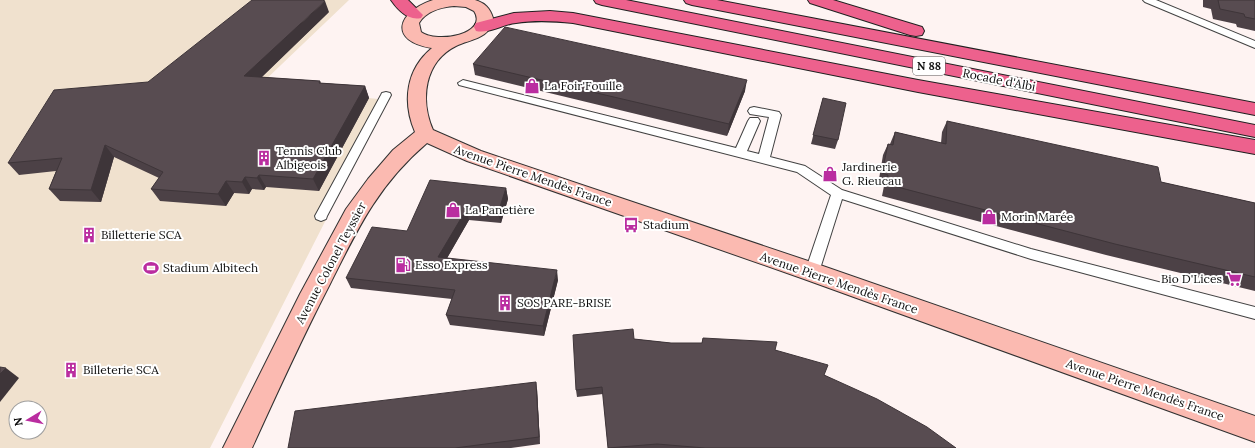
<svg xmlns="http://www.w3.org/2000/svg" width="1255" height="448" font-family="Lora,serif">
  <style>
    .pitch { fill: #f0e1ce; fill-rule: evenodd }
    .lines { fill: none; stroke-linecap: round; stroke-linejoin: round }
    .lane-casing { stroke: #424242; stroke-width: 2 }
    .secondary-casing { stroke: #313131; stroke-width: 2 }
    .highway-casing { stroke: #202020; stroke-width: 2 }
    .lane { fill: #fff; fill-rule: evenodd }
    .secondary { fill: #fbbab1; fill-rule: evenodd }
    .highway { fill: #ed618d; fill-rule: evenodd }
    .wall { fill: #4c4146 }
    .shaded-wall { fill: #3e3539 }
    .building { fill: #584c51; stroke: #3e3539 }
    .labels { text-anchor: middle; stroke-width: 4; stroke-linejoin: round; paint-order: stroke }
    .shield { fill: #fff; stroke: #575757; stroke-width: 1 }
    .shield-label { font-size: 11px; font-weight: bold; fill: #0f0f0f }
    .street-label { font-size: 12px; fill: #0f0f0f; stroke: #fff }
    .poi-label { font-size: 12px; fill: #0f0f0f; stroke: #fff; text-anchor: start }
  </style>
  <rect width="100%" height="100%" fill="#fef3f2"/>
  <path class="pitch" d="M0 0H349L259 86 378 99 338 196 210 448H0ZM16 408H40V432H16Z"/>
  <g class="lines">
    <g class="lane-casing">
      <g id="lane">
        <polygon points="1143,0 1156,0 1255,41 1255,48 1145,2"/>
        <polygon points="463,80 736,148 748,121 750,118 758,118 760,121 747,151 759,154 769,117 750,114 748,111 750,108 754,107 779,112 781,115 770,157 805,166 842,190 1031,249 1255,307 1255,319 1031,259 842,199 819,272 817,276 812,278 807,276 805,272 831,195 797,172 459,85 458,83"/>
        <polygon points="386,92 390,93 391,95 327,216 326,219 321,221 316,219 315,216 381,95 382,93"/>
      </g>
    </g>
    <g class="secondary-casing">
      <path id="secondary" d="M433 0H475C485 3 490 8 493 18 491 39 470 39 456 46 424 62 420 100 433 130L481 151 820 265 1255 416V442L804 279 467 161 427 143C378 185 358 228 330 284 302 338 277 393 252 448H223L300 294 346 209 368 179 393 150 415 132C402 102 406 69 432 48 388 41 397 12 433 0ZM454 6 466 7 474 11C489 34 437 44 421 32L419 23C426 11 442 7 454 6Z"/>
    </g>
    <g class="highway-casing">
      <g id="highway">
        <path d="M391 0H408L423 15 421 18C408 21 398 10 391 0Z"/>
        <polygon points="594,0 626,0 1255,125 1255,137 602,5 596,3"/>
        <polygon points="684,0 717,0 1255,103 1255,115 692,5 686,3"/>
        <polygon points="808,0 833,0 922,27 924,31 922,35 916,36 910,35 810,3"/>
        <path d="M550 11 573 13 918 80 1255 140V154L918 92 573 23C554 21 535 20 516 23 503 24 489 34 476 31L474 27 476 23 514 13Z"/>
      </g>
    </g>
    <use href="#lane" class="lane"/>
    <use href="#secondary" class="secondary"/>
    <use href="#highway" class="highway"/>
  </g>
  <g class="wall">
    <polygon points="1203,0 1255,0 1255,31 1237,27 1236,24 1213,19 1211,9 1203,7"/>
    <polygon points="329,12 262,77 320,81 321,83 365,86 369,98 319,191 266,187 264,190 252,189 249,194 234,193 226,206 160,201 151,189 159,178 114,157 101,202 60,201 49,189 56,171 19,175 8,163 148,82"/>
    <polygon points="473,64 745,91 727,136 475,75"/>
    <polygon points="823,98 838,140 835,149 811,144"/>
    <polygon points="947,121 1161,182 1255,203 1255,291 1106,255 882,196 884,186 878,185 883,155 888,144 890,144 895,132 941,143 942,132"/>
    <polygon points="506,188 508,199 501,223 469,220 447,258 558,280 544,336 450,325 446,315 452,299 351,288 346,278 407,231"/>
    <polygon points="703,338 775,350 824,375 956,448 608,448 603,394 577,397 576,390 634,339 671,343 702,343"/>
    <polygon points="537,389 540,444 511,448 288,448"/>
  </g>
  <g class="shaded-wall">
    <polygon points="325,1 329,12 250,88 244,76"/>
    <polygon points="747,80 745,91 727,136 729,124"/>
    <polygon points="365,86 369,98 319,191 313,179"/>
    <polygon points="105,145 114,157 101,202 91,190"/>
    <polygon points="259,175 266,187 264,190 257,178"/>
    <polygon points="245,177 252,189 249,194 242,182"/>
    <polygon points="226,181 234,193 226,206 218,194"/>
    <polygon points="506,188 508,199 501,223 498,213"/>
    <polygon points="466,210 469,220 442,267 438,257"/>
    <polygon points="557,270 558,280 544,336 543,326"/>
    <polygon points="6,368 19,378 0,402 0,374"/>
    <polygon points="536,382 537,389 540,444 539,437"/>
  </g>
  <g class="building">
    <polygon points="252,0 322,0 325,1 244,76 320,81 319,83 365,86 313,179 259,175 257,178 245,177 242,182 226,181 218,194 151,189 163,172 105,145 91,190 49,189 62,158 8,163 54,90 148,82"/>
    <polygon points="1218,0 1255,0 1255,19 1245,17 1244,14 1220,9"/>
    <polygon points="505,27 747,80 729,124 473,64"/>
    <polygon points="823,98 846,103 838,140 813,135"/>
    <polygon points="947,121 1158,167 1161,182 1255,203 1255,277 1115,244 886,184 888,175 882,173 888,144 893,145 895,132 946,144"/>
    <polygon points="430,180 506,188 498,213 466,210 438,257 557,270 543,326 446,315 455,290 346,278 372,227 407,231"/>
    <polygon points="633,329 634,339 671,343 702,343 703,338 777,342 775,350 828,365 824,375 877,399 927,427 956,448 705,448 657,444 608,448 602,387 576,390 573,335"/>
    <polygon points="0,367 6,368 0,374"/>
    <polygon points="536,382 539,437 455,448 288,448 295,411"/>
  </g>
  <defs>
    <g id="shop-bare" transform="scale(1.2)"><path d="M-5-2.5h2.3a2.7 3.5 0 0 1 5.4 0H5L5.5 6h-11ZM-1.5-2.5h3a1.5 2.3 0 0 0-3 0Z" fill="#ba2da0" stroke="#fff" stroke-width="2.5" paint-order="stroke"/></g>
    <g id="building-bare" transform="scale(1.2)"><path d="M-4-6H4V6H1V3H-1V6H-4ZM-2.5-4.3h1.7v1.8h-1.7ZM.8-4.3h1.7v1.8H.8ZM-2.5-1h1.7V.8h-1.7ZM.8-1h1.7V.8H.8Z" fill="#ba2da0" stroke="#fff" stroke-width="2.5" paint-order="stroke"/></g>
    <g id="bus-bare" transform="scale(1.2)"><path d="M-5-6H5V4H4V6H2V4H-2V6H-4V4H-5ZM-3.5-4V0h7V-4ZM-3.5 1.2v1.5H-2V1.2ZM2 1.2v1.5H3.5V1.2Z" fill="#ba2da0" stroke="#fff" stroke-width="2.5" paint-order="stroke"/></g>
    <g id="fuel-bare" transform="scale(1.2)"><path d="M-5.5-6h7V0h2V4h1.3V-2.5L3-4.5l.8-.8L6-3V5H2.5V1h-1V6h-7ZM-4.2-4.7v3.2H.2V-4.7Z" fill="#ba2da0" stroke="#fff" stroke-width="2.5" paint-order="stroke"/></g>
    <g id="stadium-bare" transform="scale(1.2)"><path d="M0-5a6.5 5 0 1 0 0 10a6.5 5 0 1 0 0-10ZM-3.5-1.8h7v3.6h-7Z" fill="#ba2da0" stroke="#fff" stroke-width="2.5" paint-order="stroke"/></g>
    <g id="supermarket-bare" transform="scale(1.2)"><path d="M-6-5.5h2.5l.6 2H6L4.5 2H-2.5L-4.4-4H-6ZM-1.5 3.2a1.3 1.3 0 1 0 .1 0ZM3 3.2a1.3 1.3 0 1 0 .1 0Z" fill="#ba2da0" stroke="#fff" stroke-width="2.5" paint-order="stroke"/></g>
  </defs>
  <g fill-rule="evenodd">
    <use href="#shop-bare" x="532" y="86"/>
    <use href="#building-bare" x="264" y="158"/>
    <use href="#shop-bare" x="830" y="174"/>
    <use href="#shop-bare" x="453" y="210"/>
    <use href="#shop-bare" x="989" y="217"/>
    <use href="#bus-bare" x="631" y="225"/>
    <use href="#building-bare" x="89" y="235"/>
    <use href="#fuel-bare" x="403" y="265"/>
    <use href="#stadium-bare" x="151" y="268"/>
    <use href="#supermarket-bare" x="1234" y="279"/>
    <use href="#building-bare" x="505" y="303"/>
    <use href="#building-bare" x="71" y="370"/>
  </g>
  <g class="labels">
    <rect class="shield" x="913" y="57" width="32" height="18" rx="3"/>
    <g class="shield-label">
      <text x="929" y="70">N 88</text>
    </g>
    <g class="street-label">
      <text transform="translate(999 80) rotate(11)" y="4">Rocade d'Albi</text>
      <text transform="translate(533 176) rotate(19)" y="4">Avenue Pierre Mendès France</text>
      <text transform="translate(331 263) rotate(-62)" y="4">Avenue Colonel Teyssier</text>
      <text transform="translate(839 283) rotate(19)" y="4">Avenue Pierre Mendès France</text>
      <text transform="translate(1145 390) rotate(19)" y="4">Avenue Pierre Mendès France</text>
    </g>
    <g class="poi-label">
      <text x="544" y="90">La Foir'Fouille</text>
      <text x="276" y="155">Tennis Club<tspan x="276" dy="14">Albigeois</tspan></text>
      <text x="842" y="171">Jardinerie<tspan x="842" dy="14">G. Rieucau</tspan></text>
      <text x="465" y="214">La Panetière</text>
      <text x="1001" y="221">Morin Marée</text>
      <text x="643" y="229">Stadium</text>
      <text x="101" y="239">Billetterie SCA</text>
      <text x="415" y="269">Esso Express</text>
      <text x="163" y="272">Stadium Albitech</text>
      <text x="1222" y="283" text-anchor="end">Bio D'Lices</text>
      <text x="517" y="307">SOS PARE-BRISE</text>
      <text x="83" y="374">Billeterie SCA</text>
    </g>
  </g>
  <g transform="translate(28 420) rotate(260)"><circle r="19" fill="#ffffff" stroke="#9f9f9f"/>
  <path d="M0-3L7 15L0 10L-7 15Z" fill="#ba2da0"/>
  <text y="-6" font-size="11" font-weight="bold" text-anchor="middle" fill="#0f0f0f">N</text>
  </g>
</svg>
